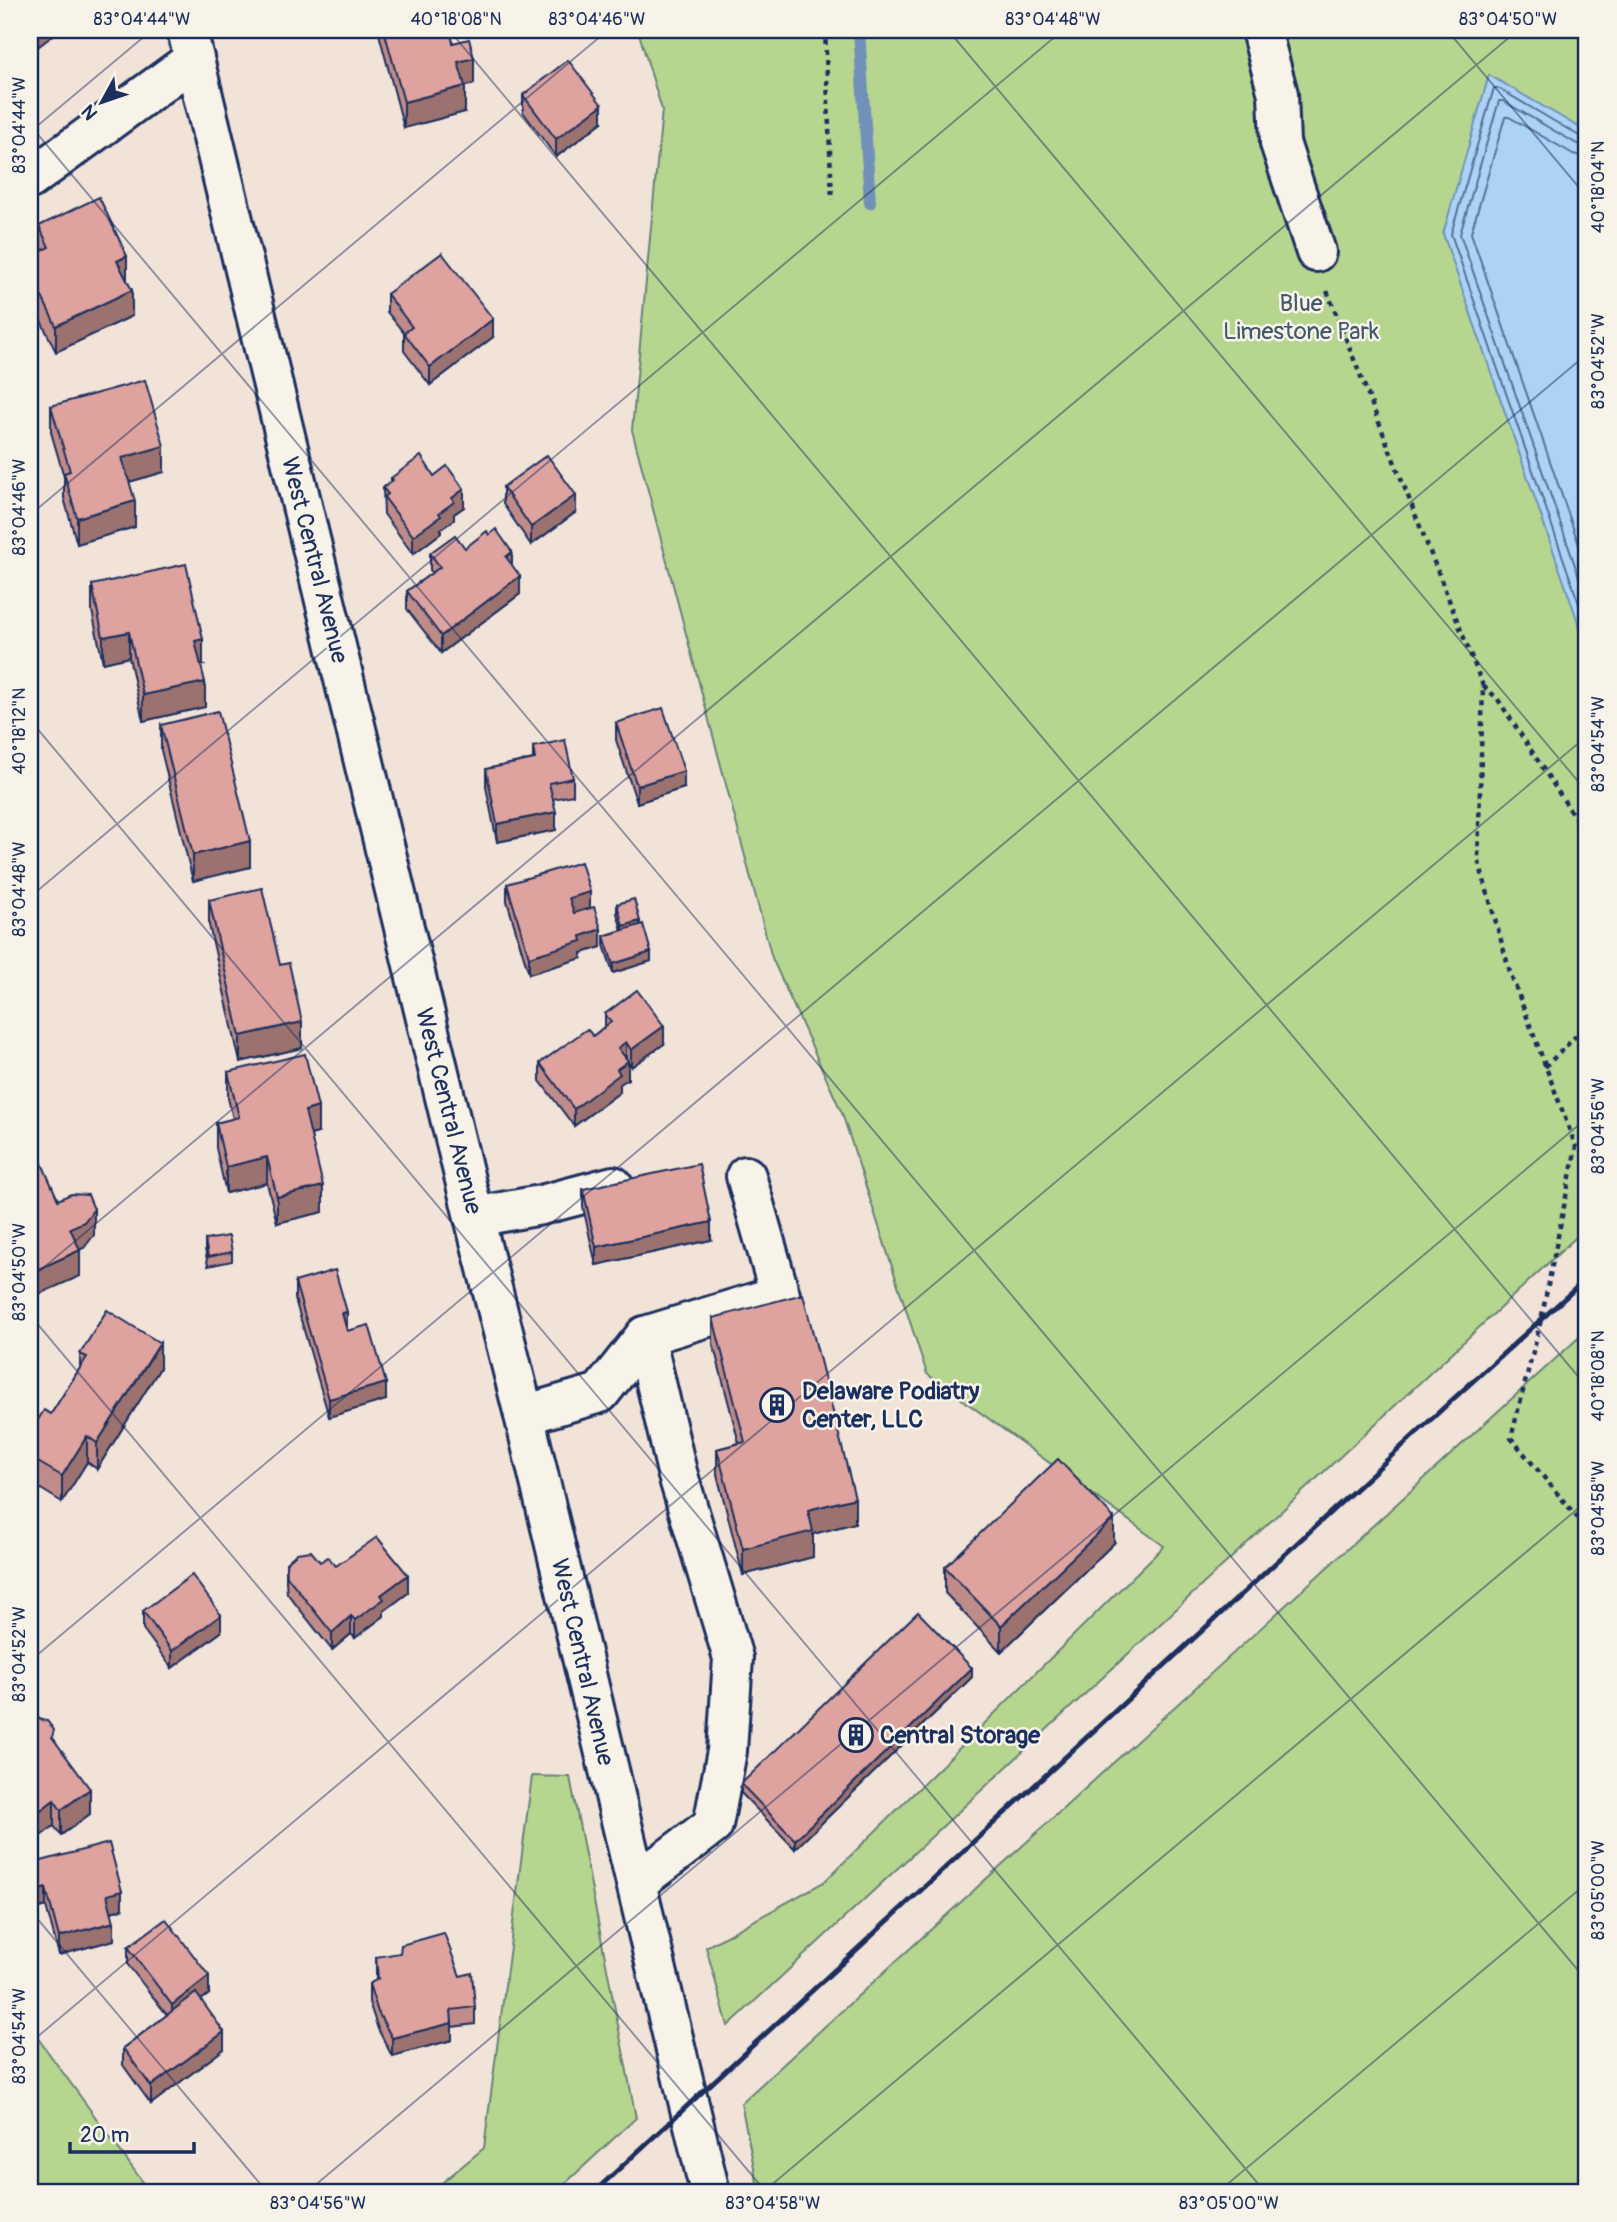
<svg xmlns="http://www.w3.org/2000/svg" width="1617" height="2222" font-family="Pangolin,sans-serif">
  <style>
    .green { fill: #b6d690; stroke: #688277; stroke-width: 2 }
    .water { fill: #acd2f5; stroke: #7291b9; stroke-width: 2 }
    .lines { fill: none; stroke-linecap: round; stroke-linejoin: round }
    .shore { stroke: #55709a; stroke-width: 2 }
    .stream { stroke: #7291b9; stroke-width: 12 }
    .minor-casing { stroke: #1b2f5e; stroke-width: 44 }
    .major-casing { stroke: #1b2f5e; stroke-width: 44 }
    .path { stroke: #1b2f5e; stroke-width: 4.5; stroke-dasharray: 5 5; stroke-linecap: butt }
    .minor { stroke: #f7f3e8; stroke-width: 38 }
    .major { stroke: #f7f3e8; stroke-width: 38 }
    .rail { stroke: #1b2f5e; stroke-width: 5 }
    .wall { fill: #bf8c89; stroke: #1b2f5e; stroke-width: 2 }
    .shaded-wall { fill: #9b726f; stroke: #1b2f5e; stroke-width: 2 }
    .building { fill: #dea39f; stroke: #1b2f5e; stroke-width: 2 }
    .ticks { fill: none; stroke: #1b2f5e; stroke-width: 2; stroke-opacity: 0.45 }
    .labels { text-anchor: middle; stroke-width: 5; stroke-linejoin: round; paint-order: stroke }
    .park-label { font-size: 24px; fill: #42596a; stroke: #f7f3e8 }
    .street-label { font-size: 24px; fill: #1b2f5e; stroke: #f7f3e8 }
    .poi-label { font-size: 24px; font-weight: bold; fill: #1b2f5e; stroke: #f7f3e8; text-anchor: start }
    .neatline { fill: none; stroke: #1b2f5e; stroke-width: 2.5 }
    .ticks-label { font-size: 18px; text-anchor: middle; fill: #1b2f5e }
  </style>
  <rect width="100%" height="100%" fill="#f2e3d9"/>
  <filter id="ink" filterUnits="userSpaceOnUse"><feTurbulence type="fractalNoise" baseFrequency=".0143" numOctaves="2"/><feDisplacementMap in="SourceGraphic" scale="14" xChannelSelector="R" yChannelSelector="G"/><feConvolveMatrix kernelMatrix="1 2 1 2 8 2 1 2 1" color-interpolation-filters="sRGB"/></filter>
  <g filter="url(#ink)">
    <g class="green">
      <polygon points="638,30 1587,30 1587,1227 728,2026 706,1947 824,1882 1164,1546 927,1374 842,1113 772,958 632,430 662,110"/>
      <polygon points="1587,1330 1587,2192 759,2192 741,2103"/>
      <polygon points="532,1776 570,1777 636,2118 556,2192 431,2192 484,2148"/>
      <polygon points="37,2037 150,2192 30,2192 30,2042"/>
    </g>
    <polygon class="water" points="1489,75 1587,132 1587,648 1443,234"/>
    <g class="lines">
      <g class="shore">
        <polyline points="1587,137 1581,137 1498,88 1494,88 1451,234 1587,627"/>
        <polyline points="1587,146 1577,144 1503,101 1499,101 1460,234 1587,600"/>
        <polyline points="1587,157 1573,154 1509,117 1505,117 1471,233 1587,568"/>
      </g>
      <polyline class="stream" points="859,30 870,203"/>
      <g class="minor-casing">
        <g id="minor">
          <polyline points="1261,30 1278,94 1280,143 1316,252"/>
          <polyline points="30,179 194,59"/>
          <polyline points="474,1217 541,1205 613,1186"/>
          <polyline points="524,1415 600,1393 645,1336 780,1295 746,1176"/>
          <polyline points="636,1883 713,1825 727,1751 733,1658 677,1472 645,1336"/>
        </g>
      </g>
      <g class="major-casing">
        <polyline id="major" points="187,30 474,1217 524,1415 710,2192"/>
      </g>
      <g class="path">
        <polyline points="825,30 832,200"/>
        <polyline points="1327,291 1483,686 1478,859 1510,972 1576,1147 1541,1320 1511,1438 1587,1529"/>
        <polyline points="1483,686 1497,698 1587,836"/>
        <polyline points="1545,1067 1581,1031 1587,1021"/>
      </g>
      <use href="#minor" class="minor"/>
      <use href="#major" class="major"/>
      <polyline class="rail" points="594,2192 1451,1401 1587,1278"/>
    </g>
    <g class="wall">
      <polygon points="378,30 450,30 453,43 474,84 465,86 465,112 404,128"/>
      <polygon points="523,95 602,122 556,157 523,112"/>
      <polygon points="39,226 127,280 132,316 56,352 30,298 30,256 39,252"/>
      <polygon points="387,294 493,337 430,385 404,351 404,333 387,312"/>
      <polygon points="51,406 164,472 129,482 135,527 77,544 64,498 64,477 51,432"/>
      <polygon points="434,476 464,507 454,514 454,520 441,529 441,533 413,554 384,514 383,488 391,482 391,478"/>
      <polygon points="503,487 576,512 531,545 503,504"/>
      <polygon points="465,548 512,565 520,594 441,653 407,609 407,591 432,573 430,570 430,553"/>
      <polygon points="92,585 203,665 201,665 205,707 143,721 129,657 103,663 92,611"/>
      <polygon points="616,723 684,788 637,803 616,740"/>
      <polygon points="161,725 250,867 193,881 161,750"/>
      <polygon points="533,747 573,778 573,795 553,799 556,830 497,842 486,787 486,769 533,759"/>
      <polygon points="507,884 590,908 601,947 582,953 582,958 529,974 507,901"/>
      <polygon points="209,900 280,965 302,1048 240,1062 209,925"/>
      <polygon points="617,904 640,925 651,961 613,973 604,945 604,936 622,930 617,913"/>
      <polygon points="605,1014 664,1044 631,1067 628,1062 628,1079 620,1084 620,1092 574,1126 540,1081 540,1063 593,1036 605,1026"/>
      <polygon points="228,1072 318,1133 311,1135 323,1212 277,1223 267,1183 226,1193 216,1148 216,1123 233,1119 228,1098"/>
      <polygon points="583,1189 711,1240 596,1265 583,1207"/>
      <polygon points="205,1240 232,1252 232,1261 208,1266 205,1249"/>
      <polygon points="295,1282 347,1329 386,1400 329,1417 295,1299"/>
      <polygon points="713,1318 855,1523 813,1534 813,1557 743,1575 717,1474 717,1449 739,1443 713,1343"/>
      <polygon points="80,1354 160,1368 97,1469 87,1462 62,1502 36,1486 30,1495 30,1433 51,1414 80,1368"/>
      <polygon points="1114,1543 1001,1652 945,1593 945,1567"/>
      <polygon points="320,1562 336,1566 408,1593 384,1611 384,1616 355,1638 351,1634 332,1650 287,1593 286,1581 286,1563"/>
      <polygon points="143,1611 221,1632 172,1668 143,1629"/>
      <polygon points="972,1677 795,1849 741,1793 741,1784"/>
      <polygon points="54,1739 90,1814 61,1835 54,1826"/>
      <polygon points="30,1864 122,1909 111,1912 114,1940 59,1955 46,1906 36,1909 30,1883"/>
      <polygon points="128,1947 209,1994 201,2000 224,2049 151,2104 123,2065 123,2048 167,2015 128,1965"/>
      <polygon points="376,1957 460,1976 475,2007 475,2024 452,2027 452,2040 392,2056 378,2029 369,2002 369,1984 376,1980"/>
    </g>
    <g class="shaded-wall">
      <polygon points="37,30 60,30 30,53 30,35"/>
      <polygon points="474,58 474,84 458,88 458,62"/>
      <polygon points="465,86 465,112 404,128 404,102"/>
      <polygon points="602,105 602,122 556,157 556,139"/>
      <polygon points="127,256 127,282 117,261"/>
      <polygon points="132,290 132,316 56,352 56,326"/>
      <polygon points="493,319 493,337 430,385 430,367"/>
      <polygon points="164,446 164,472 122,484 122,458"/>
      <polygon points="464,489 464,507 454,514 454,520 441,529 441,533 413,554 413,536 452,498"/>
      <polygon points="576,495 576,512 531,545 531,527"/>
      <polygon points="135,501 135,527 77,544 77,518"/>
      <polygon points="512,552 512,570 506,557"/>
      <polygon points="520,576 520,594 441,653 441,636"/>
      <polygon points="129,632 129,657 103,663 103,637"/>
      <polygon points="203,639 203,665 195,666 195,641"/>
      <polygon points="205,682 205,707 143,721 143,695"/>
      <polygon points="684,771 684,788 637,803 637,786"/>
      <polygon points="556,812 556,830 497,842 497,824"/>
      <polygon points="250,841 250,867 193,881 193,855"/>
      <polygon points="590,892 590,910 569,916 569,898"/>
      <polygon points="640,921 640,930 623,935 623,926"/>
      <polygon points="601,929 601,947 582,953 582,958 529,974 529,957 581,936"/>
      <polygon points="651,952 651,961 613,973 613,964"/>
      <polygon points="302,1022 302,1048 240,1062 240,1036"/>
      <polygon points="664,1026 664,1044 631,1067 631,1050"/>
      <polygon points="626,1042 626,1060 618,1048"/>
      <polygon points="628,1061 628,1079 620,1084 620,1092 574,1126 574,1109 617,1069"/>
      <polygon points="318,1107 318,1133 305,1136 305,1111"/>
      <polygon points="267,1157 267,1183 226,1193 226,1167"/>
      <polygon points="323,1186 323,1212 277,1223 277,1197"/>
      <polygon points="94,1209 94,1235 84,1248 70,1253 70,1228"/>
      <polygon points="711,1222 711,1240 596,1265 596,1247"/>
      <polygon points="80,1250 80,1276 30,1298 30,1273"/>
      <polygon points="347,1312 347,1329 342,1313"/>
      <polygon points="160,1343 160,1368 97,1469 97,1443"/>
      <polygon points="386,1383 386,1400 329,1417 329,1399"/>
      <polygon points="87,1436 87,1462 62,1502 62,1476"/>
      <polygon points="36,1461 36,1486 30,1495 30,1470"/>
      <polygon points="855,1498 855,1523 813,1534 813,1557 743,1575 743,1549 808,1510"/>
      <polygon points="1114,1518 1114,1543 1001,1652 1001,1626"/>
      <polygon points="408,1575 408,1593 384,1611 384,1616 355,1638 355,1620 381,1595"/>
      <polygon points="221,1615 221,1632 172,1668 172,1651"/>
      <polygon points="351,1616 351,1634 332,1650 332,1633"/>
      <polygon points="972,1668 972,1677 795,1849 795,1840"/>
      <polygon points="90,1789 90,1814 61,1835 61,1810"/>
      <polygon points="54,1800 54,1826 30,1844 30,1818"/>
      <polygon points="46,1888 46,1906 36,1909 36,1891"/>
      <polygon points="122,1891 122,1909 107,1913 107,1895"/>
      <polygon points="114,1922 114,1940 59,1955 59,1937"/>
      <polygon points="209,1976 209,1994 172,2022 172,2005"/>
      <polygon points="452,2023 452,2040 392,2056 392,2038"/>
      <polygon points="224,2032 224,2049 151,2104 151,2086"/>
    </g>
    <g class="building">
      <polygon points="30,30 37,30 30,35"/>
      <polygon points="384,30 450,30 453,43 469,39 474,58 458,62 465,86 404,102"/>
      <polygon points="568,60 602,105 556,139 523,95"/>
      <polygon points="99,197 127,256 117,261 132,290 56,326 30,272 30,256 49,247 39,226"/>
      <polygon points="442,253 493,319 430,367 404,333 412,327 387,294"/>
      <polygon points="145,380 164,446 122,458 135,501 77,518 64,473 70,471 51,406"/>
      <polygon points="547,455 576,495 531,527 503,487"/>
      <polygon points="421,456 434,476 447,466 464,489 452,498 454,502 439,513 441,516 413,536 384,497 388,494 383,488 393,480 391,478"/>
      <polygon points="496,529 512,552 506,557 520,576 441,636 407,591 440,567 430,553 455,535 465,548 487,531 489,535"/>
      <polygon points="186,564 203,639 195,641 205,682 143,695 129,632 103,637 92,585"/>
      <polygon points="663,708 684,771 637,786 616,723"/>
      <polygon points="218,711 250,841 193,855 161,725"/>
      <polygon points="565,740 573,778 549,783 556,812 497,824 486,769 535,759 533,747"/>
      <polygon points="581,862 590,892 569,898 574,913 594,907 601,929 581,936 582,941 529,957 507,884"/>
      <polygon points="262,888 280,965 289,963 302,1022 240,1036 209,900"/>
      <polygon points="634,899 640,921 623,926 617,904"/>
      <polygon points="643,924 651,952 613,964 604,936"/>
      <polygon points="637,990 664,1026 631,1050 626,1042 618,1048 628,1061 617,1069 620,1074 574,1109 540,1063 587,1029 593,1036 611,1022 605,1014"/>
      <polygon points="305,1054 318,1107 305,1111 323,1186 277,1197 267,1157 226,1167 216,1123 239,1117 228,1072"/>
      <polygon points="33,1143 58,1200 71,1194 88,1195 94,1209 84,1222 70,1228 80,1250 30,1273 30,1144"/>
      <polygon points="699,1164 711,1222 596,1247 583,1189"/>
      <polygon points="229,1236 232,1252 208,1257 205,1240"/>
      <polygon points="335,1270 347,1312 342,1313 347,1331 369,1325 386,1383 329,1399 295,1282"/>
      <polygon points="803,1294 855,1498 808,1510 813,1531 743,1549 717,1449 745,1442 713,1318"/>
      <polygon points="107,1310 160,1343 97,1443 87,1436 62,1476 36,1461 30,1470 30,1433 44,1410 51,1414 87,1357 80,1354"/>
      <polygon points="1058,1459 1114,1518 1001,1626 945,1567"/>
      <polygon points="377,1537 408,1575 381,1595 384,1599 355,1620 351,1616 332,1633 287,1576 286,1563 297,1553 311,1551 320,1562 328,1557 336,1566"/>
      <polygon points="192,1575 221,1615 172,1651 143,1611"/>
      <polygon points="918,1612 972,1668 795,1840 741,1784"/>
      <polygon points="30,1706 39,1719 47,1721 54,1730 52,1737 90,1789 61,1810 54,1800 30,1818"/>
      <polygon points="109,1843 122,1891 107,1895 114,1922 59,1937 46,1888 36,1891 30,1864"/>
      <polygon points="166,1919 209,1976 172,2005 128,1947"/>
      <polygon points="444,1933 460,1976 472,1973 475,2007 451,2010 452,2023 392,2038 378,2012 369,1984 378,1979 376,1957 400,1953 401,1945"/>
      <polygon points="196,1993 224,2032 151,2086 123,2048"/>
    </g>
  </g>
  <path class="ticks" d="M449 30 1587 1387M948 30 1587 792M1447 30 1587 197M30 125 1587 1981M30 132 152 30M30 515 608 30M30 720 1265 2192M30 897 1063 30M30 1279 1518 30M30 1315 766 2192M30 1661 1587 354M30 1910 267 2192M30 2043 1587 736M307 2192 1587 1118M763 2192 1587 1501M1218 2192 1587 1883"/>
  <defs>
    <g id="building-ring" transform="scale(1.75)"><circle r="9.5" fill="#f7f3e8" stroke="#1b2f5e" stroke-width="1.5"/><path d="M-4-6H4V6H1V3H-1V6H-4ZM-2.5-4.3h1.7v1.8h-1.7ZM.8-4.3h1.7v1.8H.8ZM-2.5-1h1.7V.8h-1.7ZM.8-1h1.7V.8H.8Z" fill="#1b2f5e"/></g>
  </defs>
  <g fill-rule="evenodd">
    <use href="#building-ring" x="777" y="1405"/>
    <use href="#building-ring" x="856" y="1735"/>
  </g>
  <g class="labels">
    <g class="park-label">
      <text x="1301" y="311">Blue<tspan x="1301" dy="28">Limestone Park</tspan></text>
    </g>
    <g class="street-label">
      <text transform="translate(315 560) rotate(76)" y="8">West Central Avenue</text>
      <text transform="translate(449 1111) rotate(76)" y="8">West Central Avenue</text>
      <text transform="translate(583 1662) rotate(77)" y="8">West Central Avenue</text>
    </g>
    <g class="poi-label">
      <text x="802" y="1399">Delaware Podiatry<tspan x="802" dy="28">Center, LLC</tspan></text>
      <text x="880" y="1743">Central Storage</text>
    </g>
  </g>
  <rect width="1617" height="2222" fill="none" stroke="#f7f3e8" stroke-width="77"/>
  <g transform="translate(102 102) rotate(230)" stroke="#f7f3e8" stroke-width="5" paint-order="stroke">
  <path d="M0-5L12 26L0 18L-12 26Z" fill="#1b2f5e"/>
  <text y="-10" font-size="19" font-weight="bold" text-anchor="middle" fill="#1b2f5e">N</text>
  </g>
  <path d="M70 2142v10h124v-10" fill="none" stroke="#1b2f5e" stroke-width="3.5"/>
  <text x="80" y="2142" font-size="21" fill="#1b2f5e" stroke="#f7f3e8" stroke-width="5" paint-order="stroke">20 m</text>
  <rect x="38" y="38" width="1540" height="2146" class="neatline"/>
  <g class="ticks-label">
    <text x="142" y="25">83°04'44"W</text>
    <text x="456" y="25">40°18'08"N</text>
    <text x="597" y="25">83°04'46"W</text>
    <text x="1053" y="25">83°04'48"W</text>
    <text x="1508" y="25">83°04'50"W</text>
    <text transform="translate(19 125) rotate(-90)" y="6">83°04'44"W</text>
    <text transform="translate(1598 187) rotate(-90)" y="6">40°18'04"N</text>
    <text transform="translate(1598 361) rotate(-90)" y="6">83°04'52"W</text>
    <text transform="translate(19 507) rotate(-90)" y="6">83°04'46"W</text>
    <text transform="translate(19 731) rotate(-90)" y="6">40°18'12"N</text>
    <text transform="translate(1598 744) rotate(-90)" y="6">83°04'54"W</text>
    <text transform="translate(19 889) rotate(-90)" y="6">83°04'48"W</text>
    <text transform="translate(1598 1126) rotate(-90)" y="6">83°04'56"W</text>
    <text transform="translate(19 1272) rotate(-90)" y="6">83°04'50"W</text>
    <text transform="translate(1598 1376) rotate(-90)" y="6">40°18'08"N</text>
    <text transform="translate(1598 1508) rotate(-90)" y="6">83°04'58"W</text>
    <text transform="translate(19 1654) rotate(-90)" y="6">83°04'52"W</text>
    <text transform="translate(1598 1890) rotate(-90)" y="6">83°05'00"W</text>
    <text transform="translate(19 2036) rotate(-90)" y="6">83°04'54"W</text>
    <text x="318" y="2209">83°04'56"W</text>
    <text x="773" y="2209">83°04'58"W</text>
    <text x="1229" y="2209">83°05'00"W</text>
  </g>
</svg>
